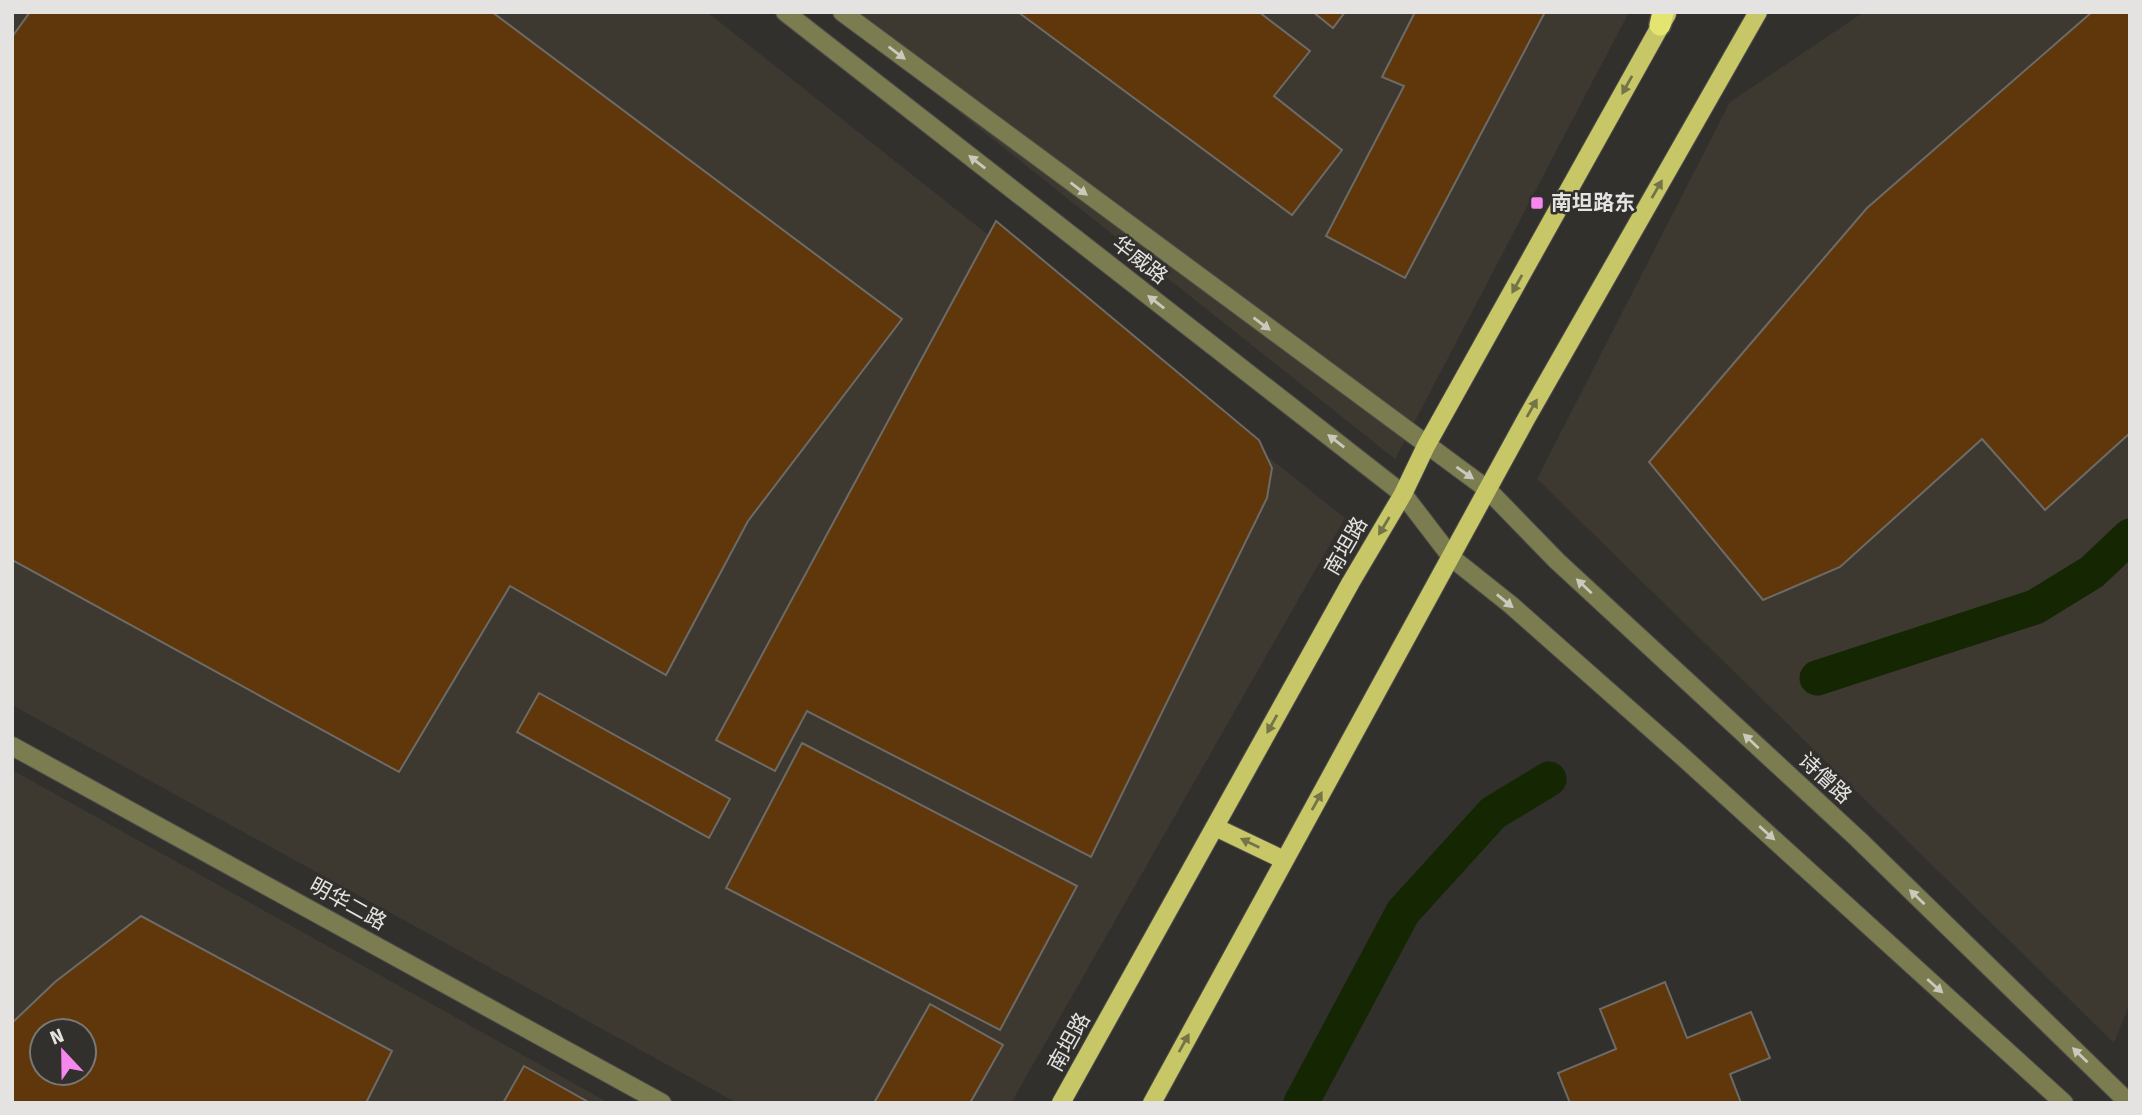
<svg xmlns="http://www.w3.org/2000/svg" width="2142" height="1115" font-family="'Fira Sans','Noto Sans SC',sans-serif">
  <style>
    .built { fill: #3d3931; fill-rule: evenodd }
    .lines { fill: none; stroke-linecap: round; stroke-linejoin: round }
    .canal { stroke: #142602; stroke-width: 35 }
    .building { fill: #5f370b; stroke: #6d6b68; stroke-width: 2; fill-rule: evenodd }
    .minor-casing { stroke: #4e4d4a; stroke-width: 20 }
    .major-casing { stroke: #4e4d4a; stroke-width: 20 }
    .highway-casing { stroke: #4e4d4a; stroke-width: 24 }
    .minor { stroke: #7b7c50; stroke-width: 18 }
    .major { stroke: #c7c768; stroke-width: 18 }
    .highway { stroke: #e4e470; stroke-width: 21 }
    .oneway { fill: #cac9bd }
    .oneway2 { fill: #747448 }
    .poi-dot { fill: #f688ed; stroke: #31302d; stroke-width: 2.5 }
    .labels { text-anchor: middle; stroke-width: 5; stroke-linejoin: round; paint-order: stroke }
    .poi-label { font-size: 21px; font-weight: bold; fill: #e4e3e1; stroke: #31302d; text-anchor: start }
    .street-label { font-size: 21px; fill: #e4e3e1; stroke: #31302d }
  </style>
  <rect width="100%" height="100%" fill="#31302d"/>
  <g class="built">
    <polygon points="12,12 707,12 1345,518 1011,1103 737,1103 12,705"/>
    <polygon points="833,12 1629,12 1395,459"/>
    <polygon points="1864,12 2130,12 2130,1003 2114,1043 1537,479 1730,102"/>
    <path d="M12 770 609 1103H12ZM42 1031H84V1073H42Z"/>
  </g>
  <g class="lines">
    <g class="canal">
      <polyline points="1817,678 2035,607 2092,572 2130,536"/>
      <polyline points="1301,1103 1403,912 1493,813 1549,779"/>
    </g>
  </g>
  <g class="building">
    <polygon points="30,12 492,12 902,319 748,521 666,675 510,586 399,772 12,560 12,37"/>
    <polygon points="1018,12 1259,12 1310,51 1274,96 1342,150 1292,215"/>
    <polygon points="1313,12 1345,12 1333,28"/>
    <polygon points="1415,12 1545,12 1405,278 1326,236 1404,86 1382,77"/>
    <polygon points="2092,12 2130,12 2130,433 2045,510 1982,439 1840,567 1763,600 1649,462 1867,208"/>
    <polygon points="996,221 1259,440 1272,468 1267,498 1091,857 807,711 775,771 716,740"/>
    <polygon points="539,693 730,799 709,838 517,732"/>
    <polygon points="802,743 1077,886 1000,1030 726,888"/>
    <path d="M141 916 392 1051 366 1103H12V1023L55 982ZM42 1031H84V1073H42Z"/>
    <polygon points="1665,982 1687,1038 1751,1012 1770,1058 1730,1074 1741,1103 1570,1103 1558,1073 1616,1049 1600,1009"/>
    <polygon points="930,1004 1003,1045 970,1103 874,1103"/>
    <polygon points="524,1066 590,1103 503,1103"/>
  </g>
  <g class="lines">
    <g class="minor-casing">
      <g id="minor">
        <polyline points="785,12 1403,494 1452,558 1511,605 1683,757 2064,1103"/>
        <polyline points="842,12 1487,489 1557,561 1858,839 2129,1103"/>
        <polyline points="12,746 662,1103"/>
      </g>
    </g>
    <g class="major-casing">
      <g id="major">
        <polyline points="1215,827 1284,860"/>
        <polyline points="1061,1103 1351,582 1403,494 1426,446 1667,14"/>
        <polyline points="1152,1103 1526,419 1758,12"/>
      </g>
    </g>
    <g class="highway-casing">
      <polyline id="highway" points="1660,25 1663,12"/>
    </g>
    <use href="#minor" class="minor"/>
    <use href="#major" class="major"/>
    <use href="#highway" class="highway"/>
  </g>
  <defs><path id="oneway-solid" d="M-6-.8H1V-3.2L6.5 0L1 3.2V.8H-6Z" transform="scale(1.75)"/></defs>
  <g class="oneway">
    <use href="#oneway-solid" transform="translate(897 53) rotate(37)"/>
    <use href="#oneway-solid" transform="translate(977 162) rotate(-142)"/>
    <use href="#oneway-solid" transform="translate(1079 189) rotate(37)"/>
    <use href="#oneway-solid" transform="translate(1156 302) rotate(-142)"/>
    <use href="#oneway-solid" transform="translate(1262 324) rotate(37)"/>
    <use href="#oneway-solid" transform="translate(1336 441) rotate(-142)"/>
    <use href="#oneway-solid" transform="translate(1465 473) rotate(35)"/>
    <use href="#oneway-solid" transform="translate(1584 586) rotate(-137)"/>
    <use href="#oneway-solid" transform="translate(1505 601) rotate(39)"/>
    <use href="#oneway-solid" transform="translate(1751 741) rotate(-137)"/>
    <use href="#oneway-solid" transform="translate(1767 833) rotate(42)"/>
    <use href="#oneway-solid" transform="translate(1917 897) rotate(-136)"/>
    <use href="#oneway-solid" transform="translate(1935 986) rotate(42)"/>
    <use href="#oneway-solid" transform="translate(2080 1055) rotate(-136)"/>
  </g>
  <g class="oneway2">
    <use href="#oneway-solid" transform="translate(1627 85) rotate(119)"/>
    <use href="#oneway-solid" transform="translate(1657 189) rotate(-60)"/>
    <use href="#oneway-solid" transform="translate(1517 284) rotate(119)"/>
    <use href="#oneway-solid" transform="translate(1532 408) rotate(-60)"/>
    <use href="#oneway-solid" transform="translate(1384 526) rotate(121)"/>
    <use href="#oneway-solid" transform="translate(1272 724) rotate(119)"/>
    <use href="#oneway-solid" transform="translate(1317 801) rotate(-61)"/>
    <use href="#oneway-solid" transform="translate(1250 843) rotate(-154)"/>
    <use href="#oneway-solid" transform="translate(1184 1043) rotate(-61)"/>
  </g>
  <rect class="poi-dot" x="1530" y="196" width="14" height="14" rx="3.5"/>
  <g class="labels">
    <g class="poi-label">
      <text x="1551" y="210">南坦路东</text>
    </g>
    <g class="street-label">
      <text transform="translate(1140 260) rotate(38)" y="7">华威路</text>
      <text transform="translate(1346 546) rotate(-60)" y="7">南坦路</text>
      <text transform="translate(1825 778) rotate(43)" y="7">诗僧路</text>
      <text transform="translate(348 904) rotate(29)" y="7">明华二路</text>
      <text transform="translate(1069 1042) rotate(-61)" y="7">南坦路</text>
    </g>
  </g>
  <rect width="2142" height="1115" fill="none" stroke="#e4e3e1" stroke-width="28"/>
  <g transform="translate(63 1052) rotate(338)"><circle r="33" fill="#31302d" stroke="#797875" stroke-width="2"/>
  <path d="M0-5L12 26L0 18L-12 26Z" fill="#f688ed"/>
  <text y="-10" font-size="19" font-weight="bold" text-anchor="middle" fill="#e4e3e1">N</text>
  </g>
</svg>
